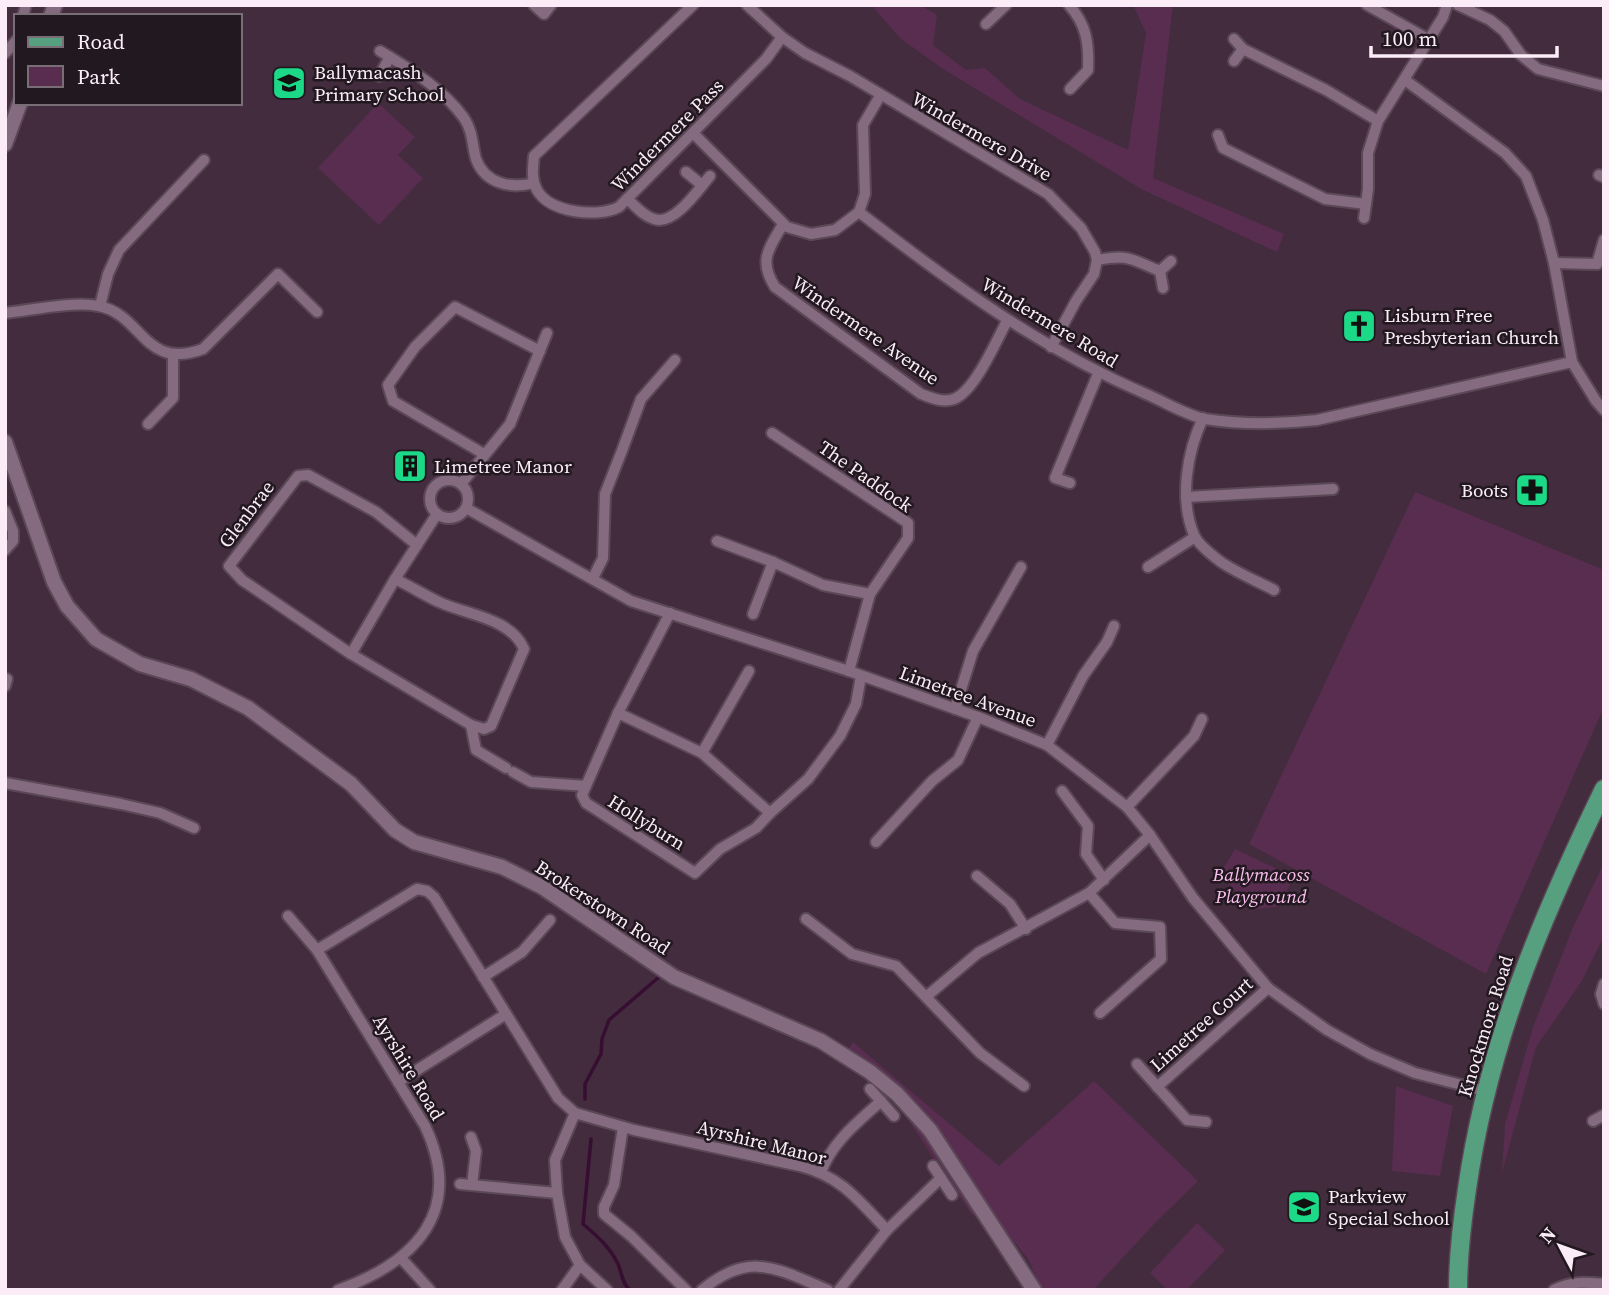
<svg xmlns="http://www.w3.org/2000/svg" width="1609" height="1295" font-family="'Source Serif 4',serif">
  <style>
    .green { fill: #582d50 }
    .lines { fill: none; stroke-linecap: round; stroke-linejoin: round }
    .stream { stroke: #370d31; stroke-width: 3.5 }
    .minor-casing { stroke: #5b4857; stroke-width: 14 }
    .tertiary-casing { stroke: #5b4857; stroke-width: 18 }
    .primary-casing { stroke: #5b4857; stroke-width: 21 }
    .minor { stroke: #856b7f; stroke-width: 10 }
    .tertiary { stroke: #856b7f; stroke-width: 14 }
    .primary { stroke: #56a080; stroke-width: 18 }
    .labels { text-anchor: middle; stroke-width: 5; stroke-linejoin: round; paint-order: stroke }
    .poi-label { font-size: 19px; fill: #fbecf7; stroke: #221820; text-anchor: start }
    .street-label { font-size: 19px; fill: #fbecf7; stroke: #221820 }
    .park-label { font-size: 19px; font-style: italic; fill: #fabfed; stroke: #221820 }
  </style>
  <rect width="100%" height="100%" fill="#422c3d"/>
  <g class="green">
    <polygon points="871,5 920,5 937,15 933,45 966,70 985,68 1020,99 1128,150 1146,33 1133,5 1173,5 1153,178 1284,234 1277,252 1143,190 943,69 901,39"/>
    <polygon points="378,103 415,137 398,155 423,178 379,225 318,168"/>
    <polygon points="1415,492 1604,570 1604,707 1486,974 1249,844"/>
    <polygon points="1235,849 1294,877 1279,906 1253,910 1220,874"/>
    <polygon points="1604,863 1604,936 1582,981 1536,1047 1502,1173 1505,1124 1533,1027 1574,925"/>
    <polygon points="853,1042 999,1166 1094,1081 1198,1181 1155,1223 1093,1290 1042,1290 1028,1259 985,1206 972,1215 894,1099 840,1062"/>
    <polygon points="1396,1086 1453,1106 1440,1176 1392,1171"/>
    <polygon points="1197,1223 1225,1250 1187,1290 1168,1290 1150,1273"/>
  </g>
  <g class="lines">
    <g class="stream">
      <polyline points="585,1099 585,1084 601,1054 602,1039 609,1020 659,977"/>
      <path d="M591 1139 583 1224C596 1235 610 1247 618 1264 622 1273 622 1284 630 1290"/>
    </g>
    <g class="minor-casing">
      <g id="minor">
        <polyline points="534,5 544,14 551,5"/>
        <path d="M693 5 534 156C533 168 531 179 537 190 550 213 598 218 619 207L766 59 782 37"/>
        <polyline points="747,5 782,37 805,53 850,76 1048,194 1081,228 1095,252 1097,260 1094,274 1076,301 1051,347"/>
        <path d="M1069 5C1087 25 1089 44 1088 70L1070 89"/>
        <polyline points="1367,5 1428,39"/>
        <polyline points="1458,5 1490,20 1504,31 1521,55 1538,69 1604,86"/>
        <polyline points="23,16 26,5"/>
        <polyline points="986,24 1006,5"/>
        <polyline points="1234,39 1243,49 1326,90 1378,121"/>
        <path d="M380 51C411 70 442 88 464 118 473 131 472 145 476 159 485 184 511 189 534 183"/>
        <polyline points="5,53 16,41"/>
        <polyline points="1234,61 1243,49"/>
        <polyline points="379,76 390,57"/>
        <polyline points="1405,80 1505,153 1526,176 1543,220 1554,263 1572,362 1596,401 1604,410"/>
        <polyline points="693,133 787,227 811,234 835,230 859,212 865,194 863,125 880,96"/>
        <polyline points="1218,135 1223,148 1325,199 1366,204"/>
        <polyline points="686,172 702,185"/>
        <polyline points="1599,175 1604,177"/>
        <path d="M627 199C636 206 643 216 654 219 674 226 698 190 710 176"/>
        <path d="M859 212C951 283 1039 348 1146 394 1165 402 1186 415 1205 419 1242 425 1280 424 1317 420L1572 362"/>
        <polyline points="1364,218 1368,189 1368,153 1378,121 1443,17 1447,5"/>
        <path d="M783 224C769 249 758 260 775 287L921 394C932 398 942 403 954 399 975 391 996 341 1007 321"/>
        <path d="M1097 260C1130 254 1130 259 1160 271"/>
        <polyline points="1554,263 1597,264 1604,240"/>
        <polyline points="1163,288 1160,271 1171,261"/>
        <polyline points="100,306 108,274 119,250 204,160"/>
        <path d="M5 313C33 310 71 301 99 306 143 315 144 371 203 349L278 274 317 312"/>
        <path d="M1203 418C1187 452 1179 499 1194 535 1198 544 1213 556 1221 562 1237 573 1257 581 1274 590"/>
        <polyline points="148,424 173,398 173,355"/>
        <polyline points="772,433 908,523 908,538 870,594 849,671"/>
        <polyline points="484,454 393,401 388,385 415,347 455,307 540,351"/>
        <circle cx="449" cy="499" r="19"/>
        <polyline points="1070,483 1055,478 1098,374"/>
        <polyline points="461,484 510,424 547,333"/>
        <polyline points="1186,497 1333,489"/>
        <polyline points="466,508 631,601 849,671 978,717 1047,745 1127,807 1150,835 1193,898 1268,988 1327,1030 1370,1054 1415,1073 1485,1091"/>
        <polyline points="5,511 13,531 13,541 5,550"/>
        <polyline points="717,541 773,562 823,585 870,594"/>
        <polyline points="1148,567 1195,537"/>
        <polyline points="593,578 603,558 605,494 623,448 641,399 675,360"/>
        <path d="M395 579C410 586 424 595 439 602 467 615 511 618 524 649L491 726 484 729 471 725 351 654 242 580 229 566 298 476 308 475 376 512 417 545"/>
        <polyline points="670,613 618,713 582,795 586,803 695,873 720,849 756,828 770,813 808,779 840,736 856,704 861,676"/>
        <polyline points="753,614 773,562"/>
        <polyline points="351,654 395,579 437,514"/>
        <polyline points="5,686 7,679"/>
        <polyline points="955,709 973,651 1021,567"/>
        <polyline points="618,713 702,753 770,813"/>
        <polyline points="471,725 476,750 506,768"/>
        <polyline points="1047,745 1083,676 1107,642 1114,626"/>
        <polyline points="702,753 749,671"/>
        <polyline points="513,772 531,782 586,786"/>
        <polyline points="5,783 121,804 160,813 194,828"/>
        <polyline points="1062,791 1088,826 1086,854 1104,880"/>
        <polyline points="1127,807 1194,736 1202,719"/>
        <polyline points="876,842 932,781 958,760 978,717"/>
        <polyline points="977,876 1010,904 1026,929"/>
        <polyline points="1089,893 1115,923 1160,927 1161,959 1100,1013"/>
        <path d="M288 916 317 950 425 1126C465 1211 416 1262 338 1290"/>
        <polyline points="806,919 852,954 896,966 980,1053 1024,1086"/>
        <path d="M317 950 417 889 427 891 434 897 558 1098 575 1113 634 1130 800 1166C842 1177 858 1200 887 1230L839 1290"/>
        <polyline points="483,977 522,952 550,920"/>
        <polyline points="1604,984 1601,994 1604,1004"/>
        <polyline points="927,996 978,953 1089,893 1150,835"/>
        <polyline points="1137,1064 1187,1120 1206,1122"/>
        <polyline points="398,1082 506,1014"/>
        <polyline points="1157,1087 1268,988"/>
        <polyline points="870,1089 894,1116"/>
        <polyline points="575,1113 555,1160 557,1193 565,1237 580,1265 607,1290"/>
        <polyline points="1593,1121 1604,1115"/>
        <polyline points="623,1127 614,1185 604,1207 604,1214 631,1236 686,1290"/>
        <polyline points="471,1137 476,1151 472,1185"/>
        <polyline points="933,1166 952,1195"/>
        <path d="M821 1172C833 1141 857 1123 881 1101"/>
        <polyline points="460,1184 557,1193"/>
        <polyline points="887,1230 941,1178"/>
        <polyline points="401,1258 430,1290"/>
        <polyline points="562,1290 580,1265"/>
        <path d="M702 1290C750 1250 777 1269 828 1290"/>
        <path d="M1554 1290C1571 1281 1585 1282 1604 1284"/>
      </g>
    </g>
    <g class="tertiary-casing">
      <g id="tertiary">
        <polyline points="51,16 55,5"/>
        <polyline points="5,144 20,103"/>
        <polyline points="5,442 54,582 67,606 96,639 140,664 191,679 248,708 351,784 395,830 414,842 502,867 542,887 674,977 821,1041 870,1072 897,1094 930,1130 1034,1290"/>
      </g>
    </g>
    <g class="primary-casing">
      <path id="primary" d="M1458 1290C1458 1256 1462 1222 1467 1189 1488 1043 1540 921 1604 789"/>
    </g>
    <use href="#minor" class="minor"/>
    <use href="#tertiary" class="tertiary"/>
    <use href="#primary" class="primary"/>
  </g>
  <defs>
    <g id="school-square" transform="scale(1.75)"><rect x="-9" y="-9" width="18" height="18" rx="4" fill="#1cd988" stroke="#221820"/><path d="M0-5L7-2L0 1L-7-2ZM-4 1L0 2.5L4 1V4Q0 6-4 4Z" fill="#111"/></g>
    <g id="church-square" transform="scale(1.75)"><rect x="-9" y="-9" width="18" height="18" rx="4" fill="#1cd988" stroke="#221820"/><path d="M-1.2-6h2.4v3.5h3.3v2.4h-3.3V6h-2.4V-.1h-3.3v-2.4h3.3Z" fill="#111"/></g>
    <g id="building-square" transform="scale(1.75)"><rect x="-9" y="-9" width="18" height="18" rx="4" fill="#1cd988" stroke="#221820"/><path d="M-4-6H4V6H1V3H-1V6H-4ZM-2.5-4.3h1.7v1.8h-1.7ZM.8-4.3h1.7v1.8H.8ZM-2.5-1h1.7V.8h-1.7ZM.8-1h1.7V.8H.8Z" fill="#111"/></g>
    <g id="pharmacy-square" transform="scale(1.75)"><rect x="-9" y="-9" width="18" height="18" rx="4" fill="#1cd988" stroke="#221820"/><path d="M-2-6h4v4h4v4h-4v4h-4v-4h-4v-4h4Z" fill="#111"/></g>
  </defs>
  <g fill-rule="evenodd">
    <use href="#school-square" x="289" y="83"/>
    <use href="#church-square" x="1359" y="326"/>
    <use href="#building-square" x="410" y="466"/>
    <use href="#pharmacy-square" x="1532" y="490"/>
    <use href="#school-square" x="1304" y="1207"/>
  </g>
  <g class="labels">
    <g class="poi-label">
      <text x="314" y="79">Ballymacash<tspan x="314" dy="22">Primary School</tspan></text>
      <text x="1384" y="322">Lisburn Free<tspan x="1384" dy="22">Presbyterian Church</tspan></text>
      <text x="434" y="473">Limetree Manor</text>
      <text x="1508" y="497" text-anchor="end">Boots</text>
      <text x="1328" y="1203">Parkview<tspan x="1328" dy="22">Special School</tspan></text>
    </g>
    <g class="street-label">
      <text transform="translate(667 135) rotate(-45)" y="7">Windermere Pass</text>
      <text transform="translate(982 136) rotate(30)" y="7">Windermere Drive</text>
      <text transform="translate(1050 322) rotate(31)" y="7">Windermere Road</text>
      <text transform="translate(866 330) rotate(35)" y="7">Windermere Avenue</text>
      <text transform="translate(866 476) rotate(35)" y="7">The Paddock</text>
      <text transform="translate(246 514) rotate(-53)" y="7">Glenbrae</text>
      <text transform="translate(968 696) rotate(20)" y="7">Limetree Avenue</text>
      <text transform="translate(647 822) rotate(32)" y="7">Hollyburn</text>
      <text transform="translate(603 907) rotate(33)" y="7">Brokerstown Road</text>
      <text transform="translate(1201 1024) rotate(-42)" y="7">Limetree Court</text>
      <text transform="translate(1485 1026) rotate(-73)" y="7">Knockmore Road</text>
      <text transform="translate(409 1067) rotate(59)" y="7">Ayrshire Road</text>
      <text transform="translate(762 1142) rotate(14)" y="7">Ayrshire Manor</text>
    </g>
    <g class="park-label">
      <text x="1261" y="881">Ballymacoss<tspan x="1261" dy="22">Playground</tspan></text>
    </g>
  </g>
  <rect width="1609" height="1295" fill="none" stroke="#fbecf7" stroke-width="14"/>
  <rect x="14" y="14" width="228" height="91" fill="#221820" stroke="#796d76" stroke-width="2"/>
  <rect x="28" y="37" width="35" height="10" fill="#56a080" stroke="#796d76" stroke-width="2"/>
  <text x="77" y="49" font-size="21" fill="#fbecf7">Road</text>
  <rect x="28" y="66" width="35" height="21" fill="#582d50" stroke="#796d76" stroke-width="2"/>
  <text x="77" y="84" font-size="21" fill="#fbecf7">Park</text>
  <g transform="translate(1560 1246) rotate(311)" stroke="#221820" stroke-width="5" paint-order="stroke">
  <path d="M0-5L12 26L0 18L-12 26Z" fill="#fbecf7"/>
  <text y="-10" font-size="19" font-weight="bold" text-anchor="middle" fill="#fbecf7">N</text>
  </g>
  <path d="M1371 46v10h186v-10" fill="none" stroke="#fbecf7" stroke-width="3.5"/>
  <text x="1382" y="46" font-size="21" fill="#fbecf7" stroke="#221820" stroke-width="5" paint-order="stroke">100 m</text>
</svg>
